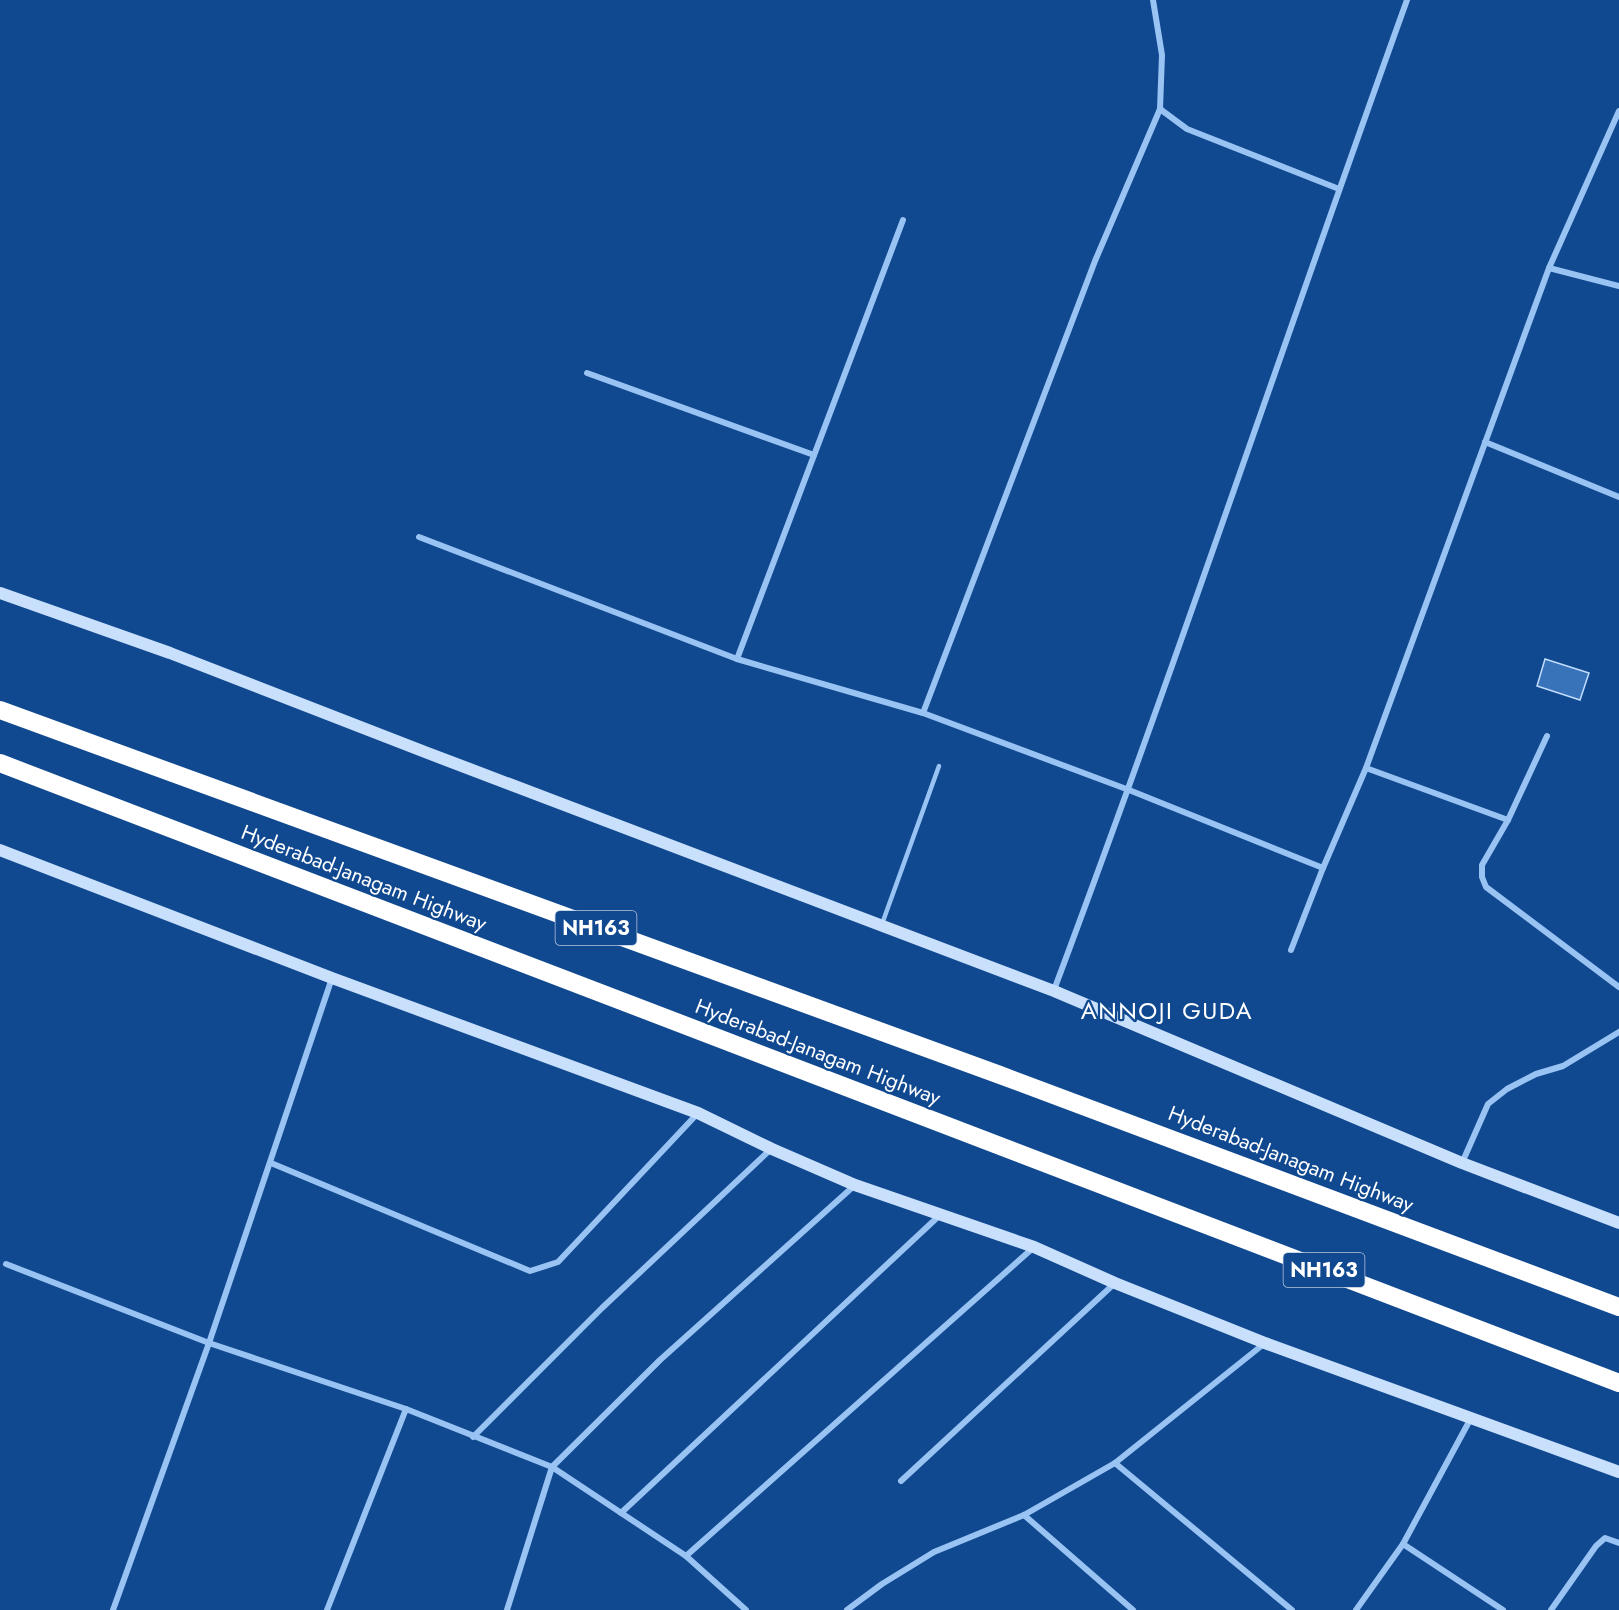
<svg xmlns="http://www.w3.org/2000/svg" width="1619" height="1610" font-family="Jost,sans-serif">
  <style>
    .building { fill: #3872b9; stroke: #c1ddfe; stroke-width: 1.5 }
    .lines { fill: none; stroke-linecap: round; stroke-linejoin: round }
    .lane { stroke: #99c3f3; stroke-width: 4.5 }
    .street { stroke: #99c3f3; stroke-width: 6 }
    .secondary { stroke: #c9e0fd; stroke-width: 12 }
    .highway { stroke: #fff; stroke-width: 18 }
    .labels { text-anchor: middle; stroke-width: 4.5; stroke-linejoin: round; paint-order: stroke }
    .shield { fill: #104990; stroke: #b7c8de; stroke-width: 1.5 }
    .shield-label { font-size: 20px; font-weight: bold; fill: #fff }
    .street-label { font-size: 21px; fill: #fff; stroke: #104990 }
    .quarter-label { font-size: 24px; letter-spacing: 1.5px; fill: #fff; stroke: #104990 }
  </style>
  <rect width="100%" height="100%" fill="#104990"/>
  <polygon class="building" points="1545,659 1589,673 1580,700 1537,686"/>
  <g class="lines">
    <polyline class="lane" points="882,924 939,766"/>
    <g class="street">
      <polyline points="1160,109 1187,129 1339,189"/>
      <polyline points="1549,268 1619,286"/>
      <polyline points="587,373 814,455"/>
      <polyline points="1485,442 1619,497"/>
      <polyline points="419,537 737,659 923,713 1129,790 1323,868 1366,768 1549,268 1619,111"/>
      <polyline points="737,659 903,220"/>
      <polyline points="923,713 1095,261 1160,109 1162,55 1153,0"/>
      <polyline points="1547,736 1508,820 1482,865 1482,877 1486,887 1619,987"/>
      <polyline points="1366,768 1508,820"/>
      <polyline points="1291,950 1323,868"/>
      <path d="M1054 990C1177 662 1288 330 1407 0"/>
      <polyline points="271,1163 530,1271 558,1262 698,1113"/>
      <polyline points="1462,1163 1488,1104 1507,1089 1536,1074 1563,1066 1619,1032"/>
      <polyline points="6,1264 209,1343 406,1409 552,1467 686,1556 746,1610"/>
      <polyline points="473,1437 602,1308 771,1149"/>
      <polyline points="1115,1463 1292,1610"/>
      <polyline points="901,1481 1115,1283"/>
      <polyline points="621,1513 941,1214"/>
      <polyline points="1024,1515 1133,1610"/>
      <polyline points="1403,1544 1471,1418"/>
      <polyline points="686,1556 1033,1248"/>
      <polyline points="113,1610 209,1343 332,978"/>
      <polyline points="327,1610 406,1409"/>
      <polyline points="507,1610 552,1467 660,1360 855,1185"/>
      <polyline points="847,1610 882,1584 934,1552 1024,1515 1115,1463 1265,1343"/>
      <polyline points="1356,1610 1403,1544 1503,1610"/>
      <polyline points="1551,1610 1596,1546 1605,1538 1619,1543"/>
    </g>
    <g class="secondary">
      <polyline points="0,593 170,653 425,752 1054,991 1462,1163 1619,1223"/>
      <polyline points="0,850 332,978 698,1113 772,1149 855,1185 1034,1247 1115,1283 1265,1343 1619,1472"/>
    </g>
    <g class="highway">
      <polyline points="0,710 1000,1075 1619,1307"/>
      <polyline points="0,763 1619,1383"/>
    </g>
  </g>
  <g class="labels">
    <g class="shield">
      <rect x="555.5" y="911" width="81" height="34" rx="4.5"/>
      <rect x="1283.5" y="1253" width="81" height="34" rx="4.5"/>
    </g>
    <g class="shield-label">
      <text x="596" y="935">NH163</text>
      <text x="1324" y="1277">NH163</text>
    </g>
    <g class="street-label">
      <text transform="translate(364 878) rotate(21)" y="7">Hyderabad-Janagam Highway</text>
      <text transform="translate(818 1052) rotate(21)" y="7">Hyderabad-Janagam Highway</text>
      <text transform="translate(1291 1159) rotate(21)" y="7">Hyderabad-Janagam Highway</text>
    </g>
    <g class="quarter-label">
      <text x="1167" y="1019">ANNOJI GUDA</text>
    </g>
  </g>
</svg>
